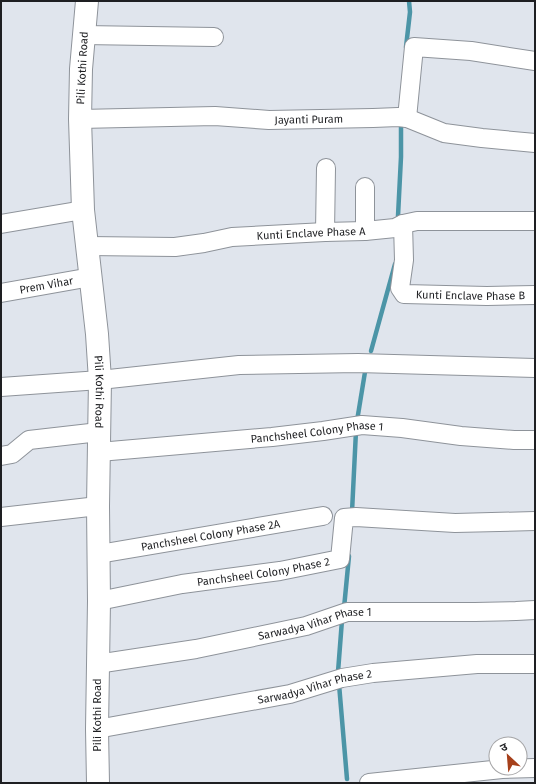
<svg xmlns="http://www.w3.org/2000/svg" width="536" height="784" font-family="'Fira Sans','Noto Sans Devanagari',sans-serif">
  <style>
    .lines { fill: none; stroke-linecap: round; stroke-linejoin: round }
    .stream { stroke: #4c95a7; stroke-width: 4.5 }
    .street-casing { stroke: #8e939a; stroke-width: 20 }
    .secondary-casing { stroke: #8e939a; stroke-width: 24 }
    .street { stroke: #fff; stroke-width: 18 }
    .secondary { stroke: #fff; stroke-width: 22 }
    .labels { text-anchor: middle; stroke-width: 4; stroke-linejoin: round; paint-order: stroke }
    .street-label { font-size: 11px; fill: #1e1f22; stroke: #fff }
  </style>
  <rect width="100%" height="100%" fill="#e0e5ed"/>
  <g class="lines">
    <g class="stream">
      <polyline points="406,47 410,12 409,1"/>
      <polyline points="398,216 401,157 401,123"/>
      <polyline points="371,351 395,264"/>
      <polyline points="357,421 365,372"/>
      <polyline points="352,512 356,431"/>
      <polyline points="344,608 349,556"/>
      <polyline points="338,672 342,620"/>
      <polyline points="339,684 347,779"/>
    </g>
    <g class="street-casing">
      <g id="street">
        <polyline points="83,35 214,37"/>
        <polyline points="407,118 414,47 471,51 535,61"/>
        <path id="s1" d="M80 119 215 116 269 120 373 118 398 117 407 118 444 133 482 138 535 143"/>
        <polyline points="1,224 83,210"/>
        <path id="s2" d="M403 224 404 260 400 288 404 294 487 296 535 295"/>
        <polyline points="365,231 365,187"/>
        <polyline points="325,232 326,168"/>
        <path id="s3" d="M87 246 175 247 204 243 232 237 325 232 365 231 395 228 403 224 417 221H535"/>
        <path id="s4" d="M1 293 91 277"/>
        <polyline points="1,387 100,380 239,365 358,363 535,368"/>
        <path id="s5" d="M99 452 272 437 323 431 362 425 402 428 461 436 514 440H535"/>
        <polyline points="1,456 12,454 29,440 99,432"/>
        <polyline points="1,517 98,506"/>
        <path id="s6" d="M99 554 323 516"/>
        <path id="s7" d="M99 601 182 584 280 571 340 559 344 518 356 517 455 523 535 521"/>
        <path id="s8" d="M97 664 196 649 306 626 347 612H475L516 611 535 610"/>
        <path id="s9" d="M97 729 290 694 342 678 373 673 477 664H535"/>
        <polyline points="369,783 502,769 535,768"/>
      </g>
    </g>
    <g class="secondary-casing">
      <g id="secondary">
        <path id="s10" d="M87 1 81 69 80 119 83 210 97 334 100 380 98 506 99 601 97 729 98 783"/>
      </g>
    </g>
    <use href="#street" class="street"/>
    <use href="#secondary" class="secondary"/>
  </g>
  <g class="labels">
    <g class="street-label">
      <text transform="translate(82 68) rotate(-87)" y="4">Pili Kothi Road</text>
      <text dy="4" stroke="none"><textPath href="#s1" startOffset="229">Jayanti Puram</textPath></text>
      <text dy="4" stroke="none"><textPath href="#s3" startOffset="225">Kunti Enclave Phase A</textPath></text>
      <text dy="4" stroke="none"><textPath href="#s4" startOffset="46">Prem Vihar</textPath></text>
      <text dy="4" stroke="none"><textPath href="#s2" startOffset="138">Kunti Enclave Phase B</textPath></text>
      <text dy="4" stroke="none"><textPath href="#s10" startOffset="392">Pili Kothi Road</textPath></text>
      <text dy="4" stroke="none"><textPath href="#s5" startOffset="219">Panchsheel Colony Phase 1</textPath></text>
      <text dy="4" stroke="none"><textPath href="#s6" startOffset="113">Panchsheel Colony Phase 2A</textPath></text>
      <text dy="4" stroke="none"><textPath href="#s7" startOffset="167">Panchsheel Colony Phase 2</textPath></text>
      <text dy="4" stroke="none"><textPath href="#s8" startOffset="222">Sarwadya Vihar Phase 1</textPath></text>
      <text dy="4" stroke="none"><textPath href="#s9" startOffset="222">Sarwadya Vihar Phase 2</textPath></text>
      <text transform="translate(97 715) rotate(-90)" y="4">Pili Kothi Road</text>
    </g>
  </g>
  <rect width="536" height="784" fill="none" stroke="#1e1f22" stroke-width="4"/>
  <g transform="translate(508 756) rotate(334)"><circle r="19" fill="#ffffff" stroke="#a5a5a7"/>
  <path d="M0-3L7 15L0 10L-7 15Z" fill="#a6401b"/>
  <text y="-6" font-size="11" font-weight="bold" text-anchor="middle" fill="#1e1f22">उ</text>
  </g>
</svg>
